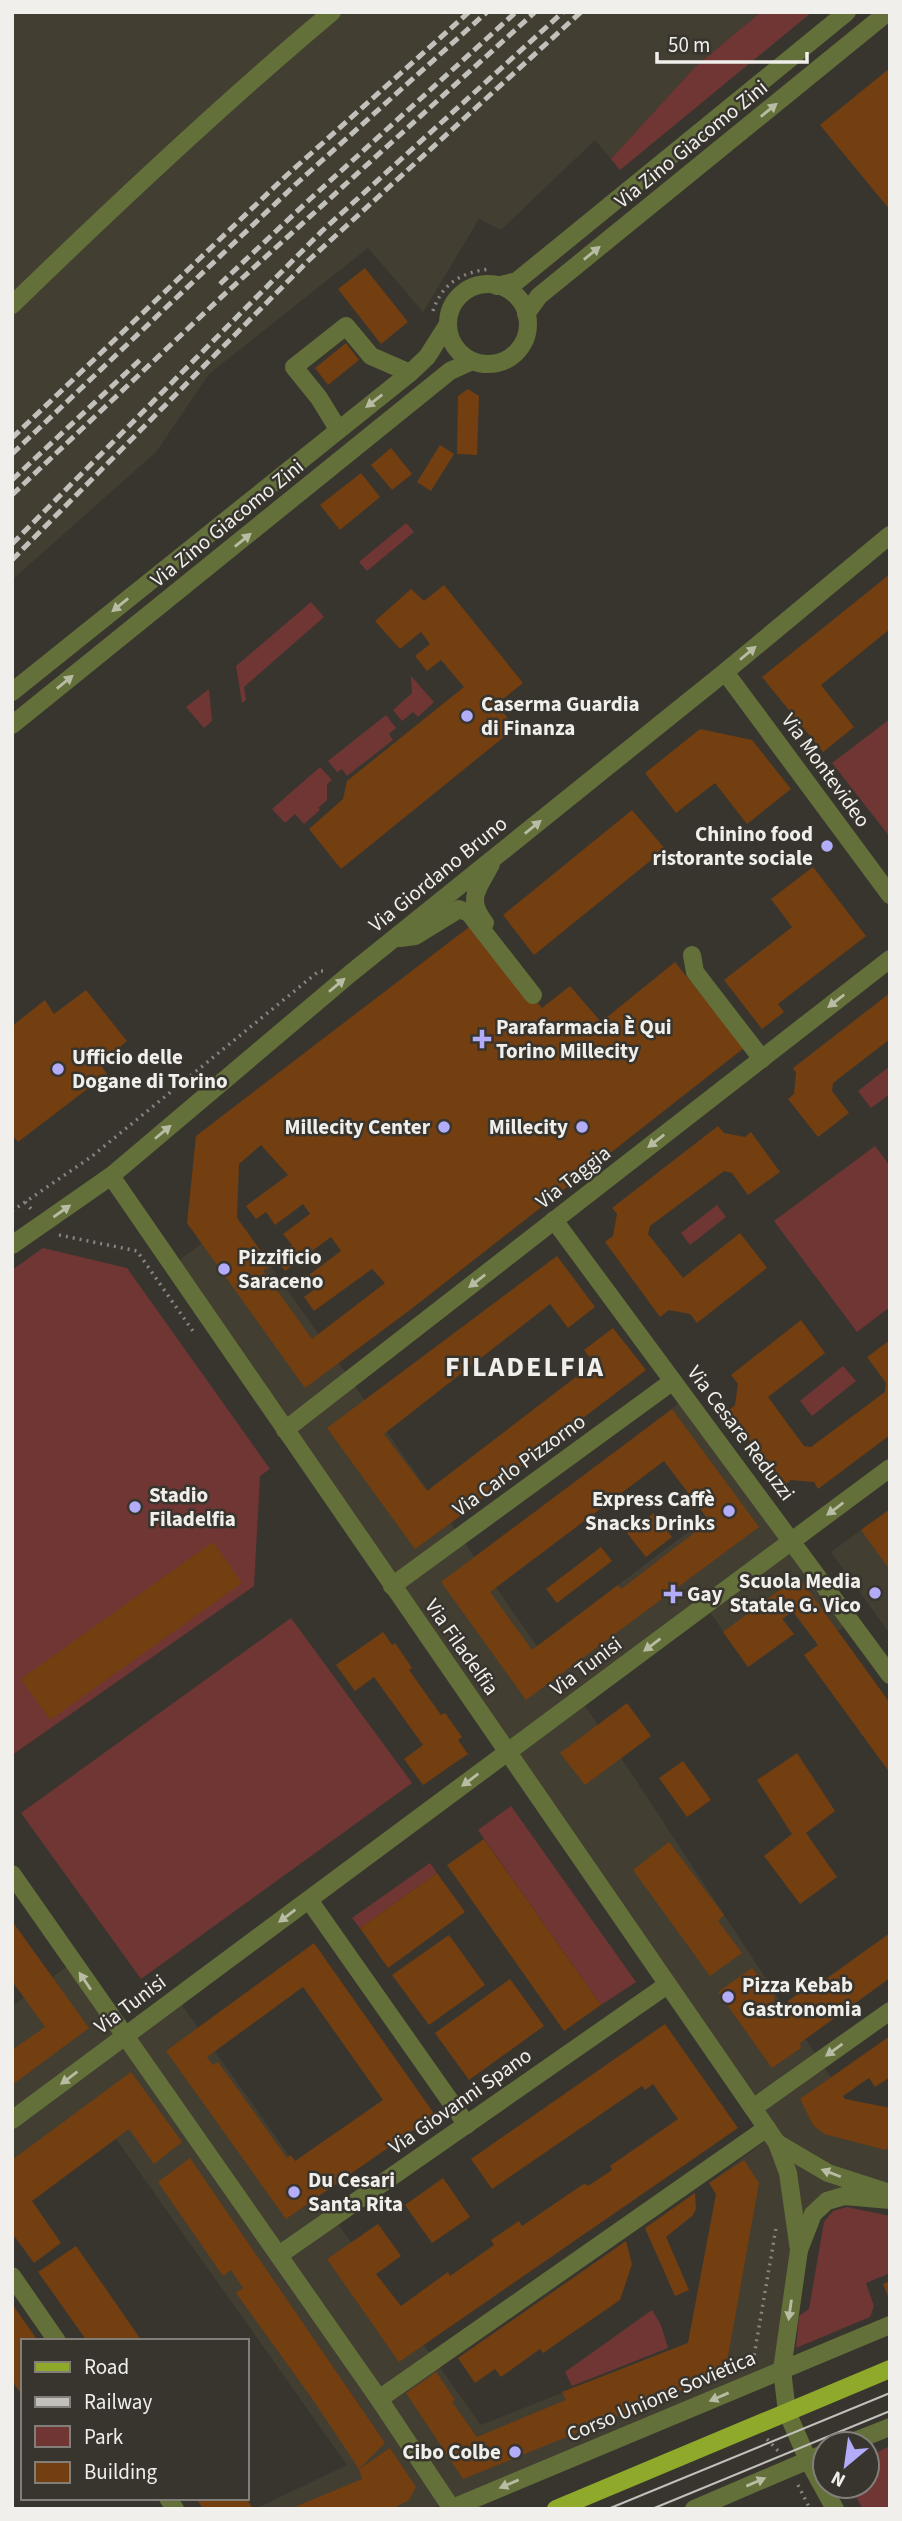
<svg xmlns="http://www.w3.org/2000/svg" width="902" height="2521" font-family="'Source Sans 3',sans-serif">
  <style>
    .built { fill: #433e32 }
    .green { fill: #6f3634 }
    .building { fill: #733e10; fill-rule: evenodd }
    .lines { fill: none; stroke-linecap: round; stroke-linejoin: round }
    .path { stroke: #888580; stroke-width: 3.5; stroke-dasharray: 2 5; stroke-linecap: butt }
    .minor { stroke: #63703a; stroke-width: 18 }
    .major { stroke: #8fa92a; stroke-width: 18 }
    .tram { stroke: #c2c0bb; stroke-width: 2 }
    .rail { stroke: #c2c0bb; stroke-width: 5; stroke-dasharray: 10 5; stroke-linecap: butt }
    .oneway { fill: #b8bca4 }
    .poi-dot { fill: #b3adf9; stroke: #38352f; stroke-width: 2.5 }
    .labels { text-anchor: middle; stroke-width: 5; stroke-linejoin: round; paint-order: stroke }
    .street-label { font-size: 21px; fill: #f1efeb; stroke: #38352f }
    .poi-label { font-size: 21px; font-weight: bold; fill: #f1efeb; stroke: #38352f; text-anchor: start }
    .district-label { font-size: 28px; font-weight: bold; letter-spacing: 2px; fill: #f1efeb; stroke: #38352f }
  </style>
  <rect width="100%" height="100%" fill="#38352f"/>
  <g class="built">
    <polygon points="12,12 761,12 695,67 611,159 595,140 501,230 479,219 423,312 368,248 209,374 156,452 12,580"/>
    <polygon points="237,1218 537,1646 707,1518 643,1431 686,1398 851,1622 818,1645 792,1612 783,1619 794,1634 748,1667 705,1605 580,1699 618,1753 845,2099 890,2108 890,2200 844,2196 813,2214 782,2370 429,2509 255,2509 347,2465 116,2139 12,2215 12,2006 73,1962 124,2037 177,1998 481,2425 688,2343 716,2194 709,2183 772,2136 171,1266"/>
    <polygon points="890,1509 890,1634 831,1552"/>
  </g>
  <g class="green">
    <polygon points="761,12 812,12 620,170 611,159 695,67"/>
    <polygon points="406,523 414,532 367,571 359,562"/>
    <polygon points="311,602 324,617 244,687 246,700 242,703 236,666"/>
    <polygon points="411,676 434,702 418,717 413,712 402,721 393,710 412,693"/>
    <polygon points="209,689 212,721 204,728 186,707"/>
    <polygon points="386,715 396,728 389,734 393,740 347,776 342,769 337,772 328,761"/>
    <polygon points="890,719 890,837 832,763"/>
    <polygon points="320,767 332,780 327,784 327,800 318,808 320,810 304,824 295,814 285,823 272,809"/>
    <polygon points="890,1066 890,1094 871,1108 858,1091"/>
    <polygon points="875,1146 890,1166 890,1307 857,1332 774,1221"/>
    <polygon points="717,1205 726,1217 690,1245 681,1233"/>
    <polygon points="43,1248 127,1268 270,1469 260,1476 254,1586 12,1755 12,1270"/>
    <polygon points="843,1366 856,1381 812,1416 800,1401"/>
    <polygon points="291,1618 412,1783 141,1979 21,1813"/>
    <polygon points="511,1806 636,1982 601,2005 478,1830"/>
    <polygon points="430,1863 437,1873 360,1928 352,1918"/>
    <polygon points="847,2207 890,2216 890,2273 866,2283 874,2306 870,2317 796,2348 799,2316 809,2309 824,2222 833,2211"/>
    <polygon points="652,2310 661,2325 668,2348 572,2386 565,2372"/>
    <polygon points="890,2446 890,2509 863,2509 850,2486 867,2486 867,2457"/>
  </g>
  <g class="building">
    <polygon points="890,68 890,210 820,125"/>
    <polygon points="365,268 408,322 381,344 338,289"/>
    <polygon points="346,343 359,360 328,385 315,368"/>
    <polygon points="468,389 479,396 477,455 457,454 458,396"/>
    <polygon points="440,445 454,454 431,491 417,482"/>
    <polygon points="391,448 412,474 392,490 371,465"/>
    <polygon points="361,473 380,497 340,530 320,505"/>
    <polygon points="890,574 890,629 821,685 854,727 823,752 762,677"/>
    <polygon points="444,585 523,683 497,704 515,728 341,869 309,829 343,799 347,781 464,687 441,660 427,671 415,656 430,644 421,632 400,649 375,621 411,589 424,601"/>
    <polygon points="700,729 752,740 791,789 747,824 715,783 676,813 645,773"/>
    <polygon points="632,810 665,849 534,955 503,915"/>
    <polygon points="813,867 866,936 778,1004 784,1012 762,1029 724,980 792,927 771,899"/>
    <path d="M473 924 542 1008 570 986 601 1022 675 962 744 1048 410 1310 305 1388 187 1223 196 1136ZM261 1145 288 1175 246 1206 256 1219 266 1212 275 1225 303 1204 310 1214 283 1234 292 1245 275 1258 285 1271 331 1237 341 1251 309 1275 318 1287 304 1297 314 1311 372 1269 385 1283 312 1339 263 1271 271 1265 237 1218 239 1164Z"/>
    <polygon points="86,990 127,1041 100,1064 107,1074 18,1142 12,1134 12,1026 45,1000 54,1014"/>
    <polygon points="890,993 890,1039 833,1083 832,1091 849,1113 818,1137 788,1099 794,1094 796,1073 793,1068"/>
    <polygon points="718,1126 724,1133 745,1137 751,1132 780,1172 748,1195 732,1173 724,1171 650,1226 648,1234 683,1278 740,1233 767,1268 697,1323 690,1314 669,1310 660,1317 605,1242 613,1236 617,1214 612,1208"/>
    <polygon points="557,1256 595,1307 568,1328 550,1304 384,1434 427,1491 594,1363 584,1350 613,1328 646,1370 532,1457 463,1514 415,1549 327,1428"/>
    <polygon points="801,1320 825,1353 768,1397 804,1446 811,1447 885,1392 886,1383 867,1357 890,1340 890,1435 818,1489 814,1482 791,1480 783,1486 728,1411 735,1405 738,1384 731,1375"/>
    <path d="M672 1409 759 1527 526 1700 441 1582ZM664 1461 707 1518 691 1529 694 1533 629 1583 621 1589 618 1585 532 1650 490 1592Z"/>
    <polygon points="890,1509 890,1570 861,1530"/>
    <polygon points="654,1513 672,1537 646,1557 627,1533"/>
    <polygon points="213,1542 242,1583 50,1720 21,1679"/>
    <polygon points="601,1547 612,1561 557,1603 546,1589"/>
    <polygon points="798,1576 890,1703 890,1773 804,1655 818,1645 793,1611 782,1619 794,1634 748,1667 723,1632"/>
    <polygon points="383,1632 392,1645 395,1643 412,1668 409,1670 441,1715 445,1713 462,1737 458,1740 468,1754 423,1785 404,1759 423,1745 374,1677 355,1691 336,1665"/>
    <polygon points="627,1703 651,1736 585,1785 560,1753"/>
    <polygon points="797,1753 835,1811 806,1833 837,1877 800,1904 764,1856 792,1834 757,1780"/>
    <polygon points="683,1761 711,1800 687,1817 659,1778"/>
    <polygon points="484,1839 601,2005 564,2031 447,1865"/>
    <polygon points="669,1842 724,1915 718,1921 742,1953 710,1976 633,1870"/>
    <polygon points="437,1873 465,1912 388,1968 360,1928"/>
    <polygon points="12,1921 89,2028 12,2085 12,2050 45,2027 12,1981"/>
    <polygon points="890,1933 890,1978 800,2043 801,2048 772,2068 718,1992 752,1968 757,1974 760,1974 775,1997 773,2006 781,2016 788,2011 788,2001 809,1986 823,1981"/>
    <polygon points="449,1935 485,1985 429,2025 392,1975"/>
    <path d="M314 1943 435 2115 286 2219 166 2051ZM303 1987 383 2100 295 2161 291 2155 287 2158 218 2062 213 2065 207 2057Z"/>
    <polygon points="510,1979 544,2026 469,2080 435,2033"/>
    <polygon points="665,2024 738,2128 399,2362 327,2259 378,2224 401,2256 376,2274 401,2306 448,2272 450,2276 494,2245 491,2240 519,2221 522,2226 582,2185 586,2184 588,2186 612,2170 610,2166 678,2119 653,2084 645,2090 642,2086 492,2189 471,2159"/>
    <polygon points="890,2036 890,2077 875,2087 869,2078 843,2096 845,2099 890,2108 890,2145 886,2150 824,2134 813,2125 800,2099"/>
    <polygon points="131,2072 182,2142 154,2164 129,2129 32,2201 61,2243 34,2263 12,2233 12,2160"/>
    <polygon points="190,2158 385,2443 359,2469 390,2448 416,2487 409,2500 392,2509 290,2509 362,2479 359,2469 311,2397 236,2293 243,2288 231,2270 223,2276 158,2182"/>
    <polygon points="744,2160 759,2183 725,2373 463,2479 406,2393 436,2372 455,2400 452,2402 477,2437 566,2400 562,2392 688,2343 716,2194 709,2183"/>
    <polygon points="443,2178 470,2217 432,2243 405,2205"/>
    <polygon points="695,2193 696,2209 692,2216 666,2237 689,2290 675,2296 645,2228"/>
    <polygon points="626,2241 632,2264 620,2300 543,2353 540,2349 501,2377 495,2369 475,2383 458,2358"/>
    <polygon points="76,2246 142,2341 87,2341 38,2272"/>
    <polygon points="890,2281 890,2301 883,2284"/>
    <polygon points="12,2304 38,2341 23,2341 23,2396 12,2381"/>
    <polygon points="196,2498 246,2498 253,2509 203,2509"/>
  </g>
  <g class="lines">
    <g class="path">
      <path d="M433 311C442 283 462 272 490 269"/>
      <polyline points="25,1202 33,1211"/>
      <polyline points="12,1211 91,1157 319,971 323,971"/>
      <polyline points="59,1235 137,1251 195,1334"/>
      <polyline points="753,2362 776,2228"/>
      <polyline points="767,2439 781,2454"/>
      <polyline points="798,2485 810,2509"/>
    </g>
    <g class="minor">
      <circle cx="488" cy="324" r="40"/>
      <polyline points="497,286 517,281 847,12"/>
      <path d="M12 305C116 204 221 105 332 12"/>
      <polyline points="526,314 539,296 888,12"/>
      <polyline points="338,429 319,398 294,367 346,326 371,356 410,373"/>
      <polyline points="725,672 890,895"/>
      <polyline points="12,692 410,373 427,357 448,324"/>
      <polyline points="12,725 450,371 472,361"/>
      <path d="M485 923C465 898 479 888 491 864"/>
      <polyline points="400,938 415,936 459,909 469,913 533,995"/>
      <polyline points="692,955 695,972 762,1059"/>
      <polyline points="111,1176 777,2143 788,2173 799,2250"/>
      <polyline points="554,1220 890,1675"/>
      <polyline points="12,1245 111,1176 351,973 725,672 890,535"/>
      <polyline points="285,1430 890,959"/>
      <polyline points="392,1586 673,1381"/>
      <polyline points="12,1874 379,2399 452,2509"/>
      <polyline points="309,1900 467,2125"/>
      <polyline points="753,2108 890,2011"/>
      <polyline points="12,2120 890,1468"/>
      <polyline points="777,2143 828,2173 890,2193"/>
      <polyline points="279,2255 667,1985"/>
      <polyline points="12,2276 57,2341"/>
      <polyline points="379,2399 767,2128"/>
      <polyline points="847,2444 890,2427"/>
      <polyline points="168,2498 175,2509"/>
      <polyline points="450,2509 890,2325"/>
      <polyline points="694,2509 825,2453"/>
      <polyline points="835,2509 808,2460 787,2412 782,2370 799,2250 813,2214 827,2201 844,2196 890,2200"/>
    </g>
    <polyline class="major" points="556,2509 890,2369"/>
    <g class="tram">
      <polyline points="608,2509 890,2393"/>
      <polyline points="652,2509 890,2411"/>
    </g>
    <g class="rail">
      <polyline points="220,284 309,200 516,12"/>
      <polyline points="12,438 287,175 469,12"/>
      <polyline points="12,454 296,184 487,12"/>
      <polyline points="12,480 141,359"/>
      <polyline points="12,495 216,302 535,12"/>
      <polyline points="12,544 322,231 563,12"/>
      <polyline points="12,560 309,260 581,12"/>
    </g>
  </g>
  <defs><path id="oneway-solid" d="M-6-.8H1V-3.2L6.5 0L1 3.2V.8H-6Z" transform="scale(1.75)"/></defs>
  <g class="oneway">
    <use href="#oneway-solid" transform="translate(769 110) rotate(-39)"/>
    <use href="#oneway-solid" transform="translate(592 253) rotate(-39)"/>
    <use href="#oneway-solid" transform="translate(374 401) rotate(142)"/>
    <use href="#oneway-solid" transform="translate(243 540) rotate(-39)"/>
    <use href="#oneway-solid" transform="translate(120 605) rotate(141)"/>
    <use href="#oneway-solid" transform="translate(748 653) rotate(-40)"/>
    <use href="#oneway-solid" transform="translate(65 682) rotate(-39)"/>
    <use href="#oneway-solid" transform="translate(533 827) rotate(-39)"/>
    <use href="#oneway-solid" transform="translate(337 985) rotate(-40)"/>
    <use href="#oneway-solid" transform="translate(836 1001) rotate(142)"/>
    <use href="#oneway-solid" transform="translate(163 1132) rotate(-40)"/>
    <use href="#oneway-solid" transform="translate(656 1141) rotate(142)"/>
    <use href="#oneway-solid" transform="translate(62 1211) rotate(-35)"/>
    <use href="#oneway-solid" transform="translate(477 1281) rotate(142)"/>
    <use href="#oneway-solid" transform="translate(835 1509) rotate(143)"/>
    <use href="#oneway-solid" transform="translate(652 1645) rotate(143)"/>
    <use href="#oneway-solid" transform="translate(470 1780) rotate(143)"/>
    <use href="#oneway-solid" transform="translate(287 1916) rotate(143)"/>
    <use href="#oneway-solid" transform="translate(85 1981) rotate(-124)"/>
    <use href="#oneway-solid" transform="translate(834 2050) rotate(144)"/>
    <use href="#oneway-solid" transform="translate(69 2078) rotate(143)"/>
    <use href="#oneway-solid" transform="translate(831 2173) rotate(-159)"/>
    <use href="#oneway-solid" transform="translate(790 2310) rotate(98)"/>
    <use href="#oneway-solid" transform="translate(719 2397) rotate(157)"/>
    <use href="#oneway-solid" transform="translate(756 2482) rotate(-23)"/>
    <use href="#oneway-solid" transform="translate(509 2484) rotate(157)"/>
  </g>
  <g class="poi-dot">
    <circle cx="467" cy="716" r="7"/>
    <circle cx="827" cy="846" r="7"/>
    <path d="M478.5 1028.5h7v7h7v7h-7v7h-7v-7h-7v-7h7z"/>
    <circle cx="58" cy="1069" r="7"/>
    <circle cx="444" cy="1127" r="7"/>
    <circle cx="582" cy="1127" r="7"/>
    <circle cx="224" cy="1269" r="7"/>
    <circle cx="135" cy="1507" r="7"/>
    <circle cx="729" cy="1511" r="7"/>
    <circle cx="875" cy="1593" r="7"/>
    <path d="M669.5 1583.5h7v7h7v7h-7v7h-7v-7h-7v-7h7z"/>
    <circle cx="728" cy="1997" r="7"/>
    <circle cx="294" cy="2192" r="7"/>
    <circle cx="515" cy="2452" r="7"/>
  </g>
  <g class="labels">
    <g class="street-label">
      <text transform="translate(691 144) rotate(-39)" y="7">Via Zino Giacomo Zini</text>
      <text transform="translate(227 523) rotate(-39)" y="7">Via Zino Giacomo Zini</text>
      <text transform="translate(826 770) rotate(54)" y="7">Via Montevideo</text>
      <text transform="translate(438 874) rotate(-39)" y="7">Via Giordano Bruno</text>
      <text transform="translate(573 1177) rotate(-38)" y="7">Via Taggia</text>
      <text transform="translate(741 1433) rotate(53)" y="7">Via Cesare Reduzzi</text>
      <text transform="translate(519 1465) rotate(-36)" y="7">Via Carlo Pizzorno</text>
      <text transform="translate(462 1647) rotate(55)" y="7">Via Filadelfia</text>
      <text transform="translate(586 1666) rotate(-37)" y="7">Via Tunisi</text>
      <text transform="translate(130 2004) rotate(-37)" y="7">Via Tunisi</text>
      <text transform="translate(460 2101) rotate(-35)" y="7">Via Giovanni Spano</text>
      <text transform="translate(661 2396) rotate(-23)" y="7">Corso Unione Sovietica</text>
    </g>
    <g class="poi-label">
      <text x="481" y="711">Caserma Guardia<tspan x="481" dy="24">di Finanza</tspan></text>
      <text x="813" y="841" text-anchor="end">Chinino food<tspan x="813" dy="24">ristorante sociale</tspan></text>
      <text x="496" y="1034">Parafarmacia È Qui<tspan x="496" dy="24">Torino Millecity</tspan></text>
      <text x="72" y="1064">Ufficio delle<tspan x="72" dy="24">Dogane di Torino</tspan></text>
      <text x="430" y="1134" text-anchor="end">Millecity Center</text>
      <text x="568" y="1134" text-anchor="end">Millecity</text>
      <text x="238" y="1264">Pizzificio<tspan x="238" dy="24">Saraceno</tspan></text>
      <text x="149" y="1502">Stadio<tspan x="149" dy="24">Filadelfia</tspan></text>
      <text x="715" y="1506" text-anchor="end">Express Caffè<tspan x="715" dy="24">Snacks Drinks</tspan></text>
      <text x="861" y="1588" text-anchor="end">Scuola Media<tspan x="861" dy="24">Statale G. Vico</tspan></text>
      <text x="687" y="1601">Gay</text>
      <text x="742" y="1992">Pizza Kebab<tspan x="742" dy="24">Gastronomia</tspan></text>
      <text x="308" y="2187">Du Cesari<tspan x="308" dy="24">Santa Rita</tspan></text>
      <text x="501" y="2459" text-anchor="end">Cibo Colbe</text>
    </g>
    <g class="district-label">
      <text x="525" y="1376">FILADELFIA</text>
    </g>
  </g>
  <rect width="902" height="2521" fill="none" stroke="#f1efeb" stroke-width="28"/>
  <rect x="21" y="2339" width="228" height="161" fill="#38352f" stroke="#827f7a" stroke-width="2"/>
  <rect x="35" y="2362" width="35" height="10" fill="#8fa92a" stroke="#827f7a" stroke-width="2"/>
  <text x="84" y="2374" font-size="21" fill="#f1efeb">Road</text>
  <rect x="35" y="2397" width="35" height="10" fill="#c2c0bb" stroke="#827f7a" stroke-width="2"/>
  <text x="84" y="2409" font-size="21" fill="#f1efeb">Railway</text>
  <rect x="35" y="2426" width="35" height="21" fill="#6f3634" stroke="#827f7a" stroke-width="2"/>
  <text x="84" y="2444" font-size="21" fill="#f1efeb">Park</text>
  <rect x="35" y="2462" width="35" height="21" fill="#733e10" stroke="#827f7a" stroke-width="2"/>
  <text x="84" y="2479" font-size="21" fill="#f1efeb">Building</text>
  <g transform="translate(846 2465) rotate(209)"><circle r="33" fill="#38352f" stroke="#827f7a" stroke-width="2"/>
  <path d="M0-5L12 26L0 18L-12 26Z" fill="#b3adf9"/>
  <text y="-10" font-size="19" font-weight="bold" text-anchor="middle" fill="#f1efeb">N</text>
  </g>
  <path d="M657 52v10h150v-10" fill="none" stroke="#f1efeb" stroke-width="3.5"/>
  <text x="668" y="52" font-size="21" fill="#f1efeb" stroke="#38352f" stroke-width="5" paint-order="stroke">50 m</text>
</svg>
